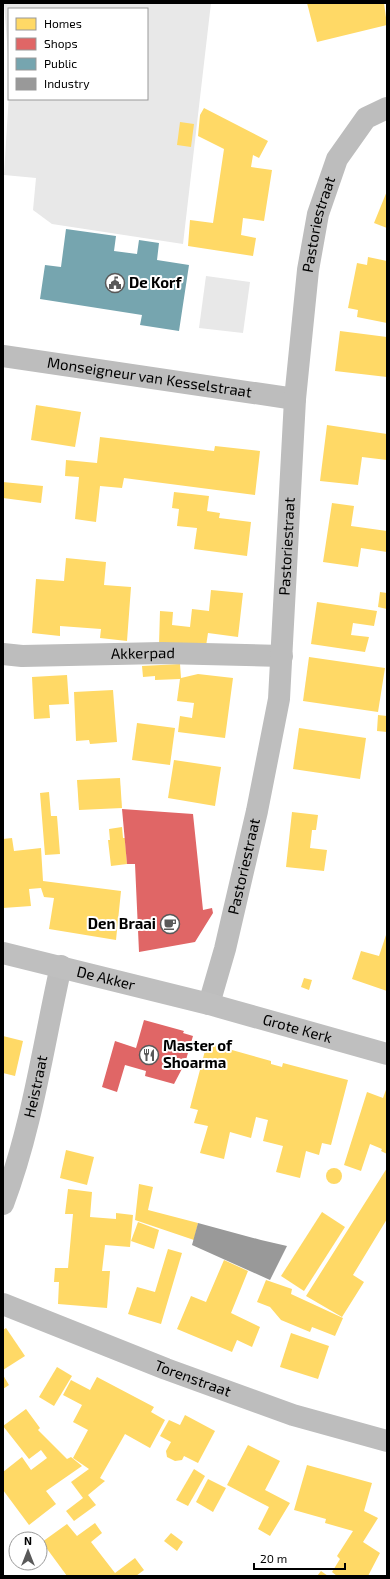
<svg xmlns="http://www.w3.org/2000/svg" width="390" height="1579" font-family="'Exo 2',sans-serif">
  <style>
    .green { fill: #e8e8e8 }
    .homes { fill: #ffd966 }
    .shops { fill: #e06666 }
    .public { fill: #76a5af }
    .industry { fill: #999 }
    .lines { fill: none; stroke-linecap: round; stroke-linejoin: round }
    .minor { stroke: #bdbdbd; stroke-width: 22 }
    .secondary { stroke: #bfbfbf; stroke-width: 22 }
    .labels { text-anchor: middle; stroke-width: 4; stroke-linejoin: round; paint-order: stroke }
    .street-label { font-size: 15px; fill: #000; stroke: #fff }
    .poi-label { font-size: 15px; font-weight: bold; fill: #000; stroke: #fff; text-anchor: start }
  </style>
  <rect width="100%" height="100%" fill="#fff"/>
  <g class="green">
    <polygon points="4,3 211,3 183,244 52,224 33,210 36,178 4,175 9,93 9,99 147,99 147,9 9,9 9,68"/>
    <polygon points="206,276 250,282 243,333 199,328"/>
  </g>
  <g class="homes">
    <polygon points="307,3 384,3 387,25 317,42"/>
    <polygon points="204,108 268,141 259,158 253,155 251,167 272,170 264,221 243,218 241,235 256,238 253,256 188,246 190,220 213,223 224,149 198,136 200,115"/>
    <polygon points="180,122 194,124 191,147 177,145"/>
    <polygon points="387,191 387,228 374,223"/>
    <polygon points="368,257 387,261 387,323 357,317 358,310 348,308 357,263 367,265"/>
    <polygon points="340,331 387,337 387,377 335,371"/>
    <polygon points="36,405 81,412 75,447 31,440"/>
    <polygon points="327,425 387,434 387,460 362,457 358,485 320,481"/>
    <polygon points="100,437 214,451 215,446 260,451 255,495 124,478 122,488 100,486 96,522 75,519 79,477 65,476 66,460 97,463"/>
    <polygon points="3,482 43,486 41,503 3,498"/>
    <polygon points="174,492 209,496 207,511 220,513 219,518 251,522 247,556 194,549 197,528 177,526 179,509 172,508"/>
    <polygon points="332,503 354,506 351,526 387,531 387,552 361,548 358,567 323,562"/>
    <polygon points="66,558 106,562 104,585 131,587 127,641 100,638 101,629 60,626 60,636 32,633 36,579 64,581"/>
    <polygon points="211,590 243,593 238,637 208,633 206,646 159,645 160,611 173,612 172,625 190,627 192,609 209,611"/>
    <polygon points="380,592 387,593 387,609 378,607"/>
    <polygon points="317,602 377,611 374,626 353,623 351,635 369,637 365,652 311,644"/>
    <polygon points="309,657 385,668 378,712 303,701"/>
    <polygon points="180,664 181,678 198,674 233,678 225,738 178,732 180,716 192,718 194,703 177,701 180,679 155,680 155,676 143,677 142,666"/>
    <polygon points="67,675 69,704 49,705 50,718 34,719 32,677"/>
    <polygon points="113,690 117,742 90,744 89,740 76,741 74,692"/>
    <polygon points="378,715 387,716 387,732 377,731"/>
    <polygon points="137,723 175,728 170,765 132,760"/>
    <polygon points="299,728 366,738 360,779 293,769"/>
    <polygon points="174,760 221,767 215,806 168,798"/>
    <polygon points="120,778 122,808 79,810 77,780"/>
    <polygon points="49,792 51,816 57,816 60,854 45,855 40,793"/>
    <polygon points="292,812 318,815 316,830 312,830 310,848 327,850 324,871 286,867"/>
    <polygon points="122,827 123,838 125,838 127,864 111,866 108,840 110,840 109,829"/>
    <polygon points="12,838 14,851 41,848 43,881 121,891 116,940 49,929 54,898 44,897 41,888 29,889 31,906 3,908 3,839"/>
    <polygon points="387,932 387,991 352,979 361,951 379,956"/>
    <polygon points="304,978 312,980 309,990 301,987"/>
    <polygon points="3,1036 23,1041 15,1076 3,1073"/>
    <polygon points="207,1043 271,1061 271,1064 282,1067 283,1063 348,1080 331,1145 322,1143 319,1155 306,1151 300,1178 276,1172 283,1146 263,1141 268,1120 256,1117 251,1138 230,1132 224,1159 200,1153 208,1126 194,1123 198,1110 190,1108"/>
    <polygon points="387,1087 387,1154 381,1151 382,1149 370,1144 361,1171 344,1165 367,1092 383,1098"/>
    <polygon points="66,1150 94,1157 87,1185 60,1178"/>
    <circle cx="334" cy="1176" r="8"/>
    <polygon points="387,1168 387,1219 353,1275 364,1282 342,1317 306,1296"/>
    <polygon points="139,1184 153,1187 148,1210 198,1223 194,1240 135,1220"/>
    <polygon points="68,1189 92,1192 90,1217 116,1219 116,1213 133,1215 130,1247 105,1245 102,1271 110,1271 107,1308 58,1304 59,1282 54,1282 55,1268 68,1268 73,1214 65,1214"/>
    <polygon points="322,1212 345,1227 304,1291 281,1276"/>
    <polygon points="138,1222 159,1230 154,1249 131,1241"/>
    <polygon points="168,1249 182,1253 161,1324 128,1314 137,1287 155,1292"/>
    <polygon points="224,1260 248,1271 231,1313 260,1327 252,1347 237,1340 232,1352 177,1329 191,1296 206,1302"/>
    <polygon points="266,1280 292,1289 291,1294 343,1318 335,1336 312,1327 310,1332 281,1320 270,1307 257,1302"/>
    <polygon points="6,1328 25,1356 3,1370 3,1330"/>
    <polygon points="291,1333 329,1346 318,1379 280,1367"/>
    <polygon points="57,1367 72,1376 54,1406 39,1397"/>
    <polygon points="3,1375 9,1385 3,1389"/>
    <polygon points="97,1377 154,1407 151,1412 165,1420 150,1448 125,1434 100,1478 105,1481 88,1495 96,1505 74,1521 66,1511 83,1498 71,1482 89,1469 73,1458 88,1430 73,1422 82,1405 63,1395 71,1380 90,1390"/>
    <polygon points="26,1409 40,1428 38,1430 67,1459 71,1457 82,1466 46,1491 56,1504 29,1525 3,1490 3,1472 22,1457 31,1470 47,1458 41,1450 29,1459 3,1426"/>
    <polygon points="185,1415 215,1431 198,1463 184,1456 182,1460 175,1461 167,1457 166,1451 171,1442 160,1436 169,1420 180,1425"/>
    <polygon points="248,1445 280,1461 265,1490 290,1503 270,1536 258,1529 269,1507 227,1485"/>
    <polygon points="307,1465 372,1483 364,1511 378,1518 363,1542 380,1553 368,1576 337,1576 332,1572 340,1559 337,1556 353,1531 325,1523 326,1519 294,1510"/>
    <polygon points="194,1469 205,1476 188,1506 176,1500"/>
    <polygon points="208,1479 226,1488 213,1512 196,1502"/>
    <polygon points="95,1523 102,1533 91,1542 115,1573 135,1558 144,1570 136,1576 67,1576 42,1542 67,1524 77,1536"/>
    <polygon points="171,1533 183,1542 177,1551 164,1541"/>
    <polygon points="321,1571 328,1576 317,1576"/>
  </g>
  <g class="shops">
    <polygon points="122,809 193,814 203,910 212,908 213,913 195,942 139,952 135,864 127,864"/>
    <polygon points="144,1020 184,1031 183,1033 193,1036 185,1063 174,1084 145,1076 146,1071 125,1065 117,1092 102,1087 115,1041 136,1048"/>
  </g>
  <polygon class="public" points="66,229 116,236 114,251 137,254 139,240 159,243 157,260 189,265 179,331 140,325 142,315 40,299 45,265 61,267"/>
  <polygon class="industry" points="198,1223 261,1240 287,1246 270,1280 192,1245"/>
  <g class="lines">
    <g class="minor">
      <path id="s1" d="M3 356 295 399"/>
      <path id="s2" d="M3 654 22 656 162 653 282 656"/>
      <path id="s3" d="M209 1004 225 949 257 811 279 699 295 399 308 270 318 214 337 159 366 118 387 108"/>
      <path id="s4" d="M3 1204C32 1128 43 1046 61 966"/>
      <path id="s5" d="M3 1304 166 1369 293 1415 387 1441"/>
    </g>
    <path class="secondary" id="s6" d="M3 953 209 1004 387 1054"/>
  </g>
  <defs>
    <g id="civic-ring" transform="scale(1)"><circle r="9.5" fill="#fff" stroke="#595959" stroke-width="1.5"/><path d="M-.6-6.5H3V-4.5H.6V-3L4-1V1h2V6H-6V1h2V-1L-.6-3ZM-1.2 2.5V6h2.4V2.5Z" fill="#595959"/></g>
    <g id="cafe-ring" transform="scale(1)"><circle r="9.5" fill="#fff" stroke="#595959" stroke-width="1.5"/><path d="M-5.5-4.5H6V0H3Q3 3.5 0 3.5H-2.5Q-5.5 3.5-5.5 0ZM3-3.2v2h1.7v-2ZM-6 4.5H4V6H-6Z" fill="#595959"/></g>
    <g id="restaurant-ring" transform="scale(1)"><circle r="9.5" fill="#fff" stroke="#595959" stroke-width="1.5"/><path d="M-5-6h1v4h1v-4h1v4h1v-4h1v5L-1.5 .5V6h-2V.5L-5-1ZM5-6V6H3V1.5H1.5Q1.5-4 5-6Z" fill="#595959"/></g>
  </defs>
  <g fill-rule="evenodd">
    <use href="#civic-ring" x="115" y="283"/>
    <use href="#cafe-ring" x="170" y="924"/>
    <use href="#restaurant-ring" x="149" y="1055"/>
  </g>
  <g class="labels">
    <g class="street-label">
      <text dy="5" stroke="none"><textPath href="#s3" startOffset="790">Pastoriestraat</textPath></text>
      <text dy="5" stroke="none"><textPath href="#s1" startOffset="148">Monseigneur van Kesselstraat</textPath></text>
      <text dy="5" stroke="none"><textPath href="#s3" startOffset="466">Pastoriestraat</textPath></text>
      <text dy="5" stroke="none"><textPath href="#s2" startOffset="140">Akkerpad</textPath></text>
      <text dy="5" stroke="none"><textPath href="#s3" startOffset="142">Pastoriestraat</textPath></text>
      <text dy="5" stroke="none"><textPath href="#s6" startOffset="106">De Akker</textPath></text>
      <text dy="5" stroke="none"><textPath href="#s6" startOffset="304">Grote Kerk</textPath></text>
      <text dy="5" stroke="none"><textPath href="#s4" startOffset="122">Heistraat</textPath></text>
      <text dy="5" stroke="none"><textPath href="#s5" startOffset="204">Torenstraat</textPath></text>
    </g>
    <g class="poi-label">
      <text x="129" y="288">De Korf</text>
      <text x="156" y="929" text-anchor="end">Den Braai</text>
      <text x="163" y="1051">Master of<tspan x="163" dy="17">Shoarma</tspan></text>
    </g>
  </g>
  <rect width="390" height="1579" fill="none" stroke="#000000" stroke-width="8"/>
  <rect x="8" y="8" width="140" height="92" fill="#ffffff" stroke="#999999"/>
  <rect x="16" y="18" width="20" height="12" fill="#ffd966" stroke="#999999"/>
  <text x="44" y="28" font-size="12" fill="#000000">Homes</text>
  <rect x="16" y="38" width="20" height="12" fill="#e06666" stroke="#999999"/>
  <text x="44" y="48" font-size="12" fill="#000000">Shops</text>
  <rect x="16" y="58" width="20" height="12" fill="#76a5af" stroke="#999999"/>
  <text x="44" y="68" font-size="12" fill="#000000">Public</text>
  <rect x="16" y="78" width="20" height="12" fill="#999999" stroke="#999999"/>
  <text x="44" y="88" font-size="12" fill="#000000">Industry</text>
  <g transform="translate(28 1551)"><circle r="19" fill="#ffffff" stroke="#999999"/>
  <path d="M0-3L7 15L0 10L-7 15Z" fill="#595959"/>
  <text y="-6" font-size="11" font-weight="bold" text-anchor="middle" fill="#000000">N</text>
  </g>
  <path d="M254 1563v6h91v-6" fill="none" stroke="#000000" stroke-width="2"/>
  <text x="260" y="1563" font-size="12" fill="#000000" stroke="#ffffff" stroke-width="3" paint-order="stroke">20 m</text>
</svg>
